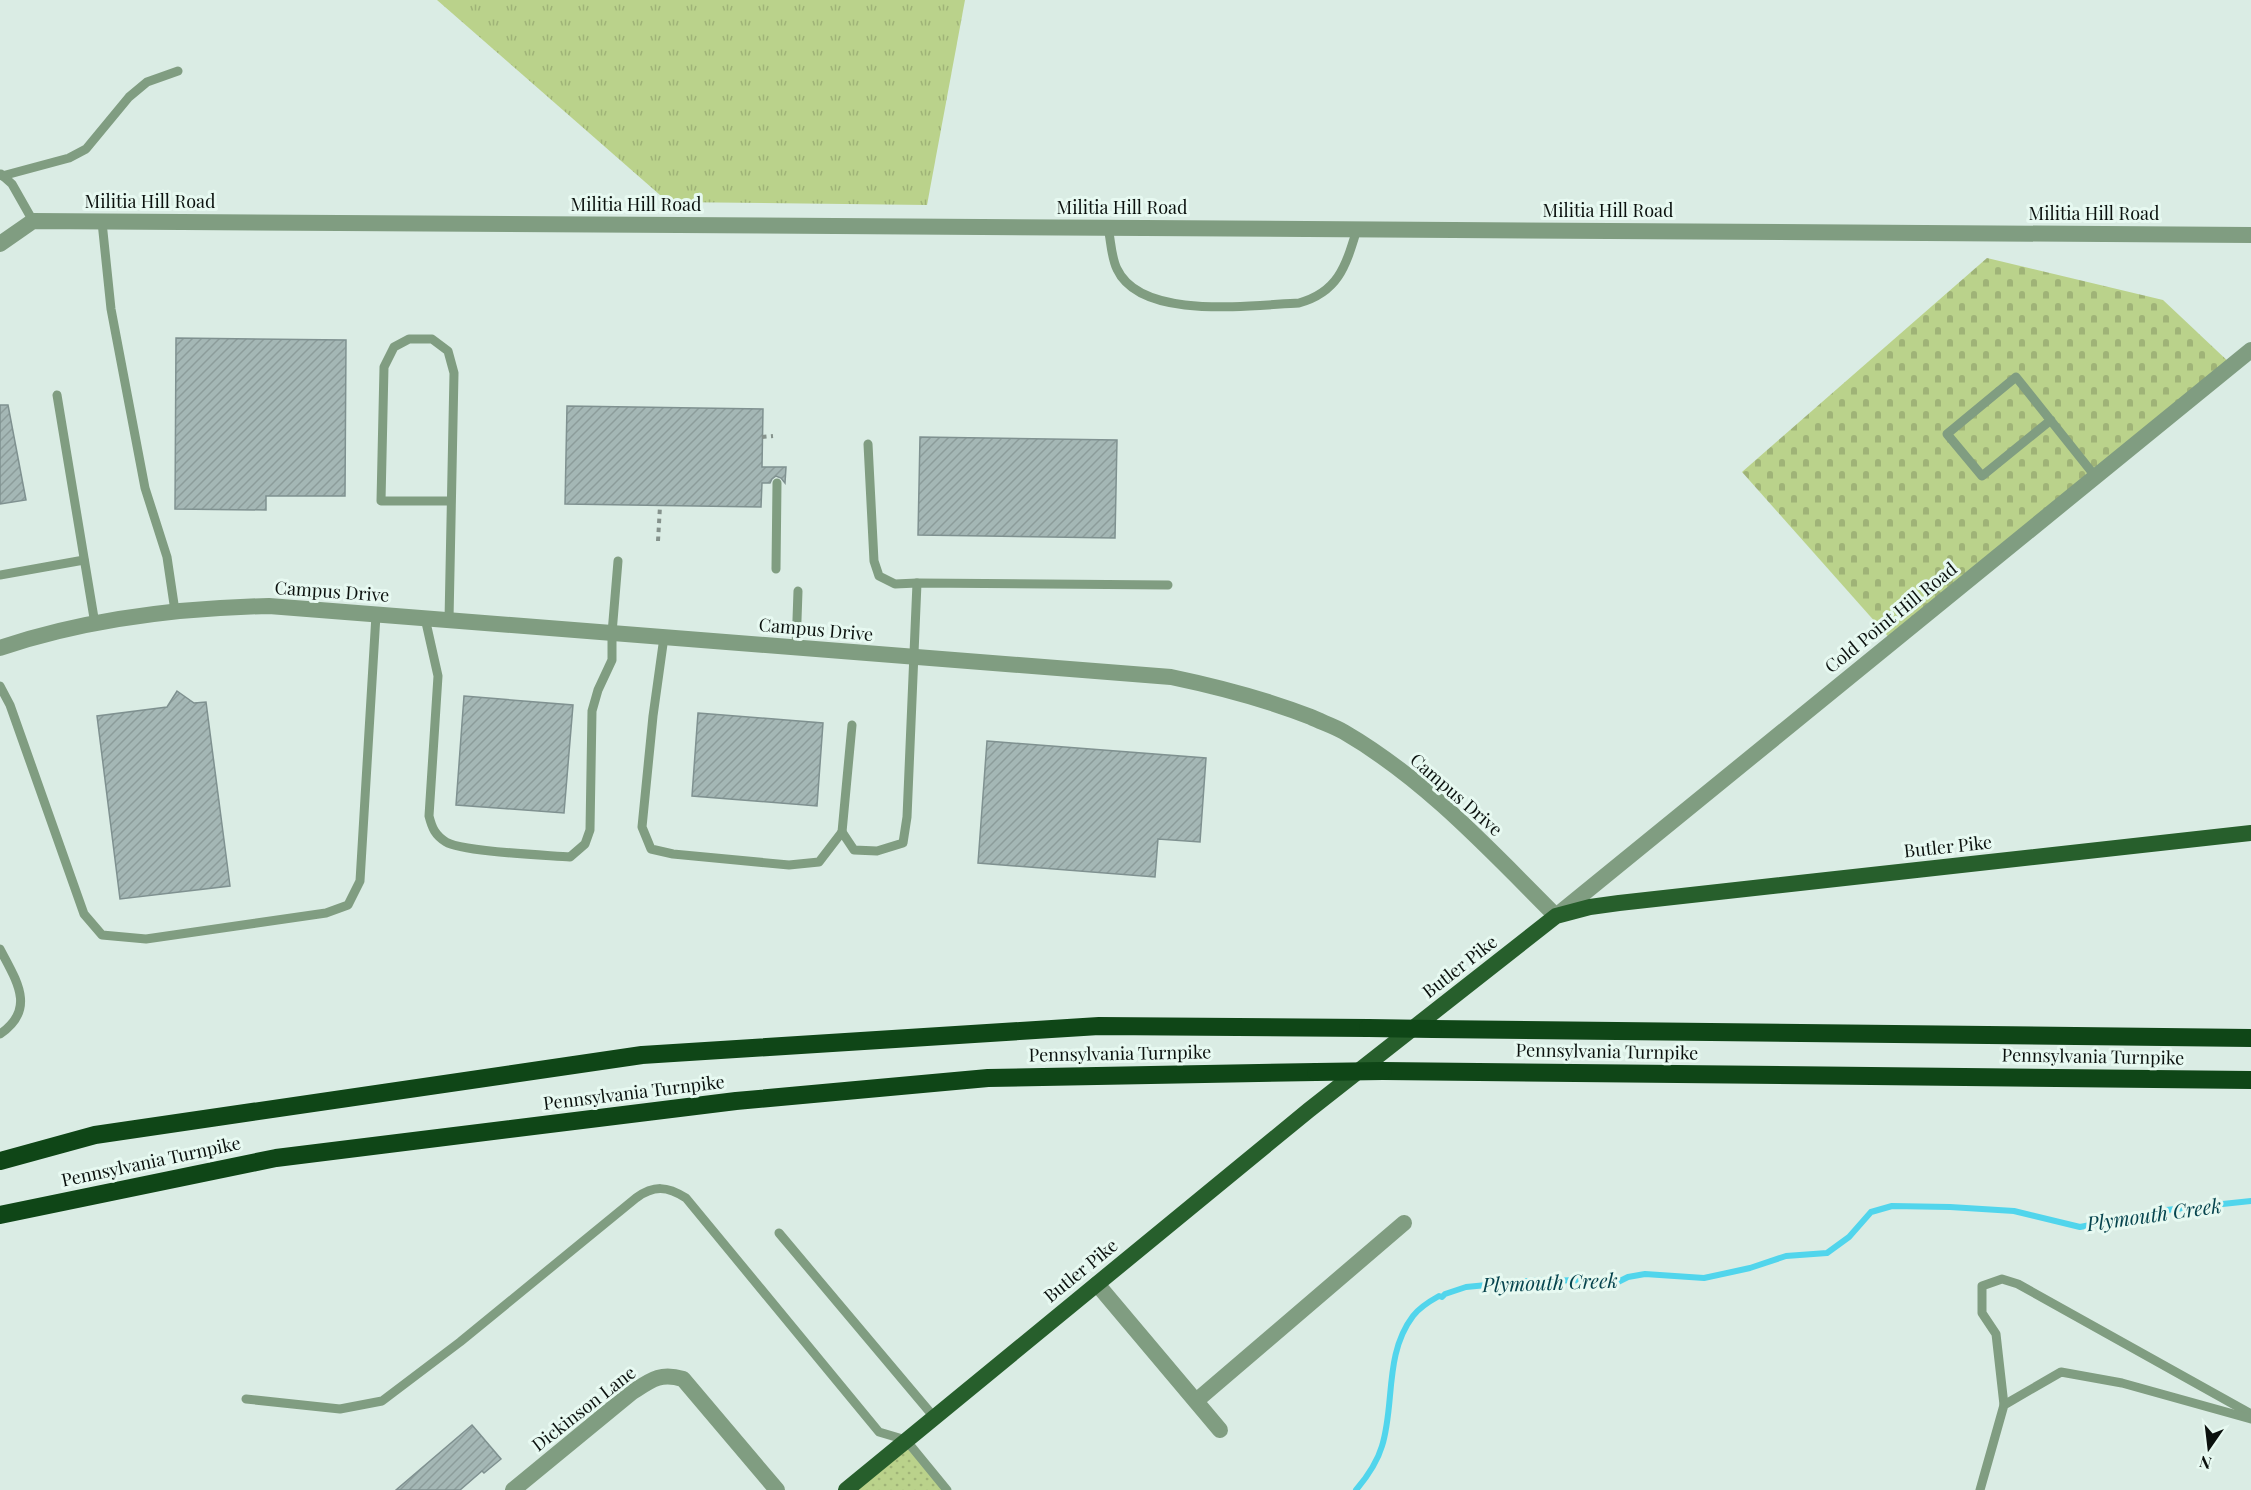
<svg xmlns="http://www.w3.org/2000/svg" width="2251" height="1490" font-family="'Playfair Display',serif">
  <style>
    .grass { fill: url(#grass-tufts) }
    .cemetery { fill: url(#cemetery-stones) }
    .park { fill: url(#park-dots) }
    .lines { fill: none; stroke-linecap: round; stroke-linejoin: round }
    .stream { stroke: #51d5ec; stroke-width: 6 }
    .building { fill: url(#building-hatch); stroke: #7f9190; stroke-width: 1.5 }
    .path { stroke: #85928c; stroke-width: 4; stroke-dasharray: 4.5 4.5; stroke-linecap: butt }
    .service { stroke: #809d81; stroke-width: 9 }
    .minor { stroke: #809d81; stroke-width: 16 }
    .tertiary { stroke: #809d81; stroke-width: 16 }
    .primary { stroke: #275f2c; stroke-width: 16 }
    .motorway { stroke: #0f4617; stroke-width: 18 }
    .motorway-bridge { stroke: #0f4617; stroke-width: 18 }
    .labels { text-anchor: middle; stroke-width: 6; stroke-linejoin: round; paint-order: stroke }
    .street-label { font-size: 18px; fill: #0b110e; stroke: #e7f9f1 }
    .water-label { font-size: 20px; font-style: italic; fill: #05434d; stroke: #e7f9f1 }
  </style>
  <defs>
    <pattern id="grass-tufts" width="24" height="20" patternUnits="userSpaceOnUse" patternTransform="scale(1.5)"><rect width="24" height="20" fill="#bad28b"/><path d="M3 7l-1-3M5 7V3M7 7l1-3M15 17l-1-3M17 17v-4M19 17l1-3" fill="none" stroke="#9fb377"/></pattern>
    <pattern id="cemetery-stones" width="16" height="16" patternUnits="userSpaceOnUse" patternTransform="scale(1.5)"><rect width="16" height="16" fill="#bad28b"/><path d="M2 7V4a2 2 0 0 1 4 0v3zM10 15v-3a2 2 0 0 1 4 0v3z" fill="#9fb377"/></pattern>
    <pattern id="park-dots" width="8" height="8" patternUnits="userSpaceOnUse" patternTransform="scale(1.5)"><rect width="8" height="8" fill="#bad28b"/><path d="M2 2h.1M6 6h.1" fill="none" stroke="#9fb377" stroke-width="1.8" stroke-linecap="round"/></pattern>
    <pattern id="building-hatch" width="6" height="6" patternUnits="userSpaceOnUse" patternTransform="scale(1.5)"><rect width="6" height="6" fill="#a4b7b5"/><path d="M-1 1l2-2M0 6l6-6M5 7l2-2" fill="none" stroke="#8c9c9a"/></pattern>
  </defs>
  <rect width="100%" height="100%" fill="#daece4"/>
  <polygon class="grass" points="437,0 965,0 927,205 668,202"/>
  <polygon class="cemetery" points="1987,258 2163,300 2232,365 1893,642 1742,472"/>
  <polygon class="park" points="906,1440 950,1490 846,1490"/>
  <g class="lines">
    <path class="stream" d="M1356 1490C1367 1477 1377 1463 1382 1446 1395 1405 1384 1354 1413 1316 1419 1308 1430 1301 1439 1296L1442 1297 1445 1294 1466 1287 1528 1281 1587 1280 1612 1285 1628 1277 1645 1274 1704 1278 1750 1268 1786 1256 1827 1253 1849 1237 1871 1212 1892 1206 1950 1207 2014 1211 2080 1227 2166 1210 2251 1201"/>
  </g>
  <g class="building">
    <polygon points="176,338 346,340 345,496 266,496 266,510 175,509"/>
    <polygon points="0,405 8,405 26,500 0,504"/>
    <polygon points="567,406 763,409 762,467 786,467 785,483 781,478 776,476 772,479 770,483 762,483 761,507 565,504"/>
    <polygon points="920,437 1117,440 1115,538 918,535"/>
    <polygon points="177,691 194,703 206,702 230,886 120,899 97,716 167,707"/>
    <polygon points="464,696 573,705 564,813 456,805"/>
    <polygon points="698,713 823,723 817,806 692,796"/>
    <polygon points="987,741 1206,758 1200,842 1158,839 1155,877 978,863"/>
    <polygon points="472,1425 501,1459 484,1473 482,1471 460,1490 396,1490"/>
  </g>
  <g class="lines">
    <g class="path">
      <polyline points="762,437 773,436"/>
      <polyline points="658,541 660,506"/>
    </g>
    <g class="service">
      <polyline points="1,174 12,184 33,221"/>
      <polyline points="2,176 69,158 86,149 129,97 147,82 178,71"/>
      <polyline points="102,222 111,309 145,488 167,557 175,611"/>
      <path d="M1108 228C1111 240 1111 257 1117 269 1141 321 1252 305 1299 303 1339 292 1346 265 1357 229"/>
      <polyline points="57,395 95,624"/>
      <polyline points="2051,420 1982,476 1947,434 2016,377 2095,476"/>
      <polyline points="868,444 874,561 879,576 895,584 917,583"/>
      <polyline points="776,569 777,483"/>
      <polyline points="0,575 84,560"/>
      <path d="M425 618 438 676 429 816C432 828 435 835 446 842 462 852 546 855 570 857L585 844 590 830 592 711 598 690 612 660V633L618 561"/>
      <polyline points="449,620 454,373 448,351 432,339 409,339 394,347 384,367 381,501 451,501"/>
      <polyline points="664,637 653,716 642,827 651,849 673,854 789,865 819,862 842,832 854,850 877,851 903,843 907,817 917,583 1168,585"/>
      <polyline points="796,648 798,591"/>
      <polyline points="0,686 10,705 84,914 102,935 146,939 326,913 348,905 360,881 376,615"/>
      <polyline points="842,832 852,725"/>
      <path d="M0 949C16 980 37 1009 0 1034"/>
      <polyline points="779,1233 934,1417"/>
      <path d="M246 1399 340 1409 382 1401 460 1342 636 1198C654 1185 667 1186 686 1198L879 1432 906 1440 947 1490"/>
      <polyline points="2004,1405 1996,1334 1982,1313 1982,1286 2002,1279 2018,1284 2251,1414"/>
      <polyline points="1980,1490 2004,1405 2061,1372 2122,1383 2251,1419"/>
    </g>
    <g class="minor">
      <path d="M0 648C86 619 179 608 269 606L1171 677C1219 687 1265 699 1311 717 1321 722 1334 726 1344 732 1425 779 1490 850 1556 916L2251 350"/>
      <polyline points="1097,1284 1220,1430"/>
      <polyline points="1196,1401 1404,1223"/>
      <path d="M513 1490 631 1393C651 1380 660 1372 683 1379L777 1490"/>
    </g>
    <polyline class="tertiary" points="0,244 33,221 2251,235"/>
    <polyline class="primary" points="846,1490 1309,1110 1556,916 1590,907 1619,903 2251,833"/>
    <g class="motorway">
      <polyline points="1433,1029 2251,1038"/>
      <polyline points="1383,1071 2251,1080"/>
      <polyline points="0,1161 95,1135 642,1055 1099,1026 1368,1028"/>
      <polyline points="0,1215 276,1158 736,1101 988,1078 1316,1072"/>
    </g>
    <g class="motorway-bridge">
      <polyline points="1368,1028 1433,1029"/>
      <polyline points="1316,1072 1383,1071"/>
    </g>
  </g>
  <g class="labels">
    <g class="street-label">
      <text x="150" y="208">Militia Hill Road</text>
      <text x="636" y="211">Militia Hill Road</text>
      <text x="1122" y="214">Militia Hill Road</text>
      <text x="1608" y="217">Militia Hill Road</text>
      <text x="2094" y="220">Militia Hill Road</text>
      <text transform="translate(332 592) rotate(4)" y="6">Campus Drive</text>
      <text transform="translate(1891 618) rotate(-39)" y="6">Cold Point Hill Road</text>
      <text transform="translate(816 630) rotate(5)" y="6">Campus Drive</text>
      <text transform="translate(1456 795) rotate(41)" y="6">Campus Drive</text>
      <text transform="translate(1948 847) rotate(-6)" y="6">Butler Pike</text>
      <text transform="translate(1460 967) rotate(-38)" y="6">Butler Pike</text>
      <text transform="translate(1607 1052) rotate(1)" y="6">Pennsylvania Turnpike</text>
      <text transform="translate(1120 1054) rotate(-1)" y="6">Pennsylvania Turnpike</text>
      <text transform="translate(2093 1057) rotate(1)" y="6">Pennsylvania Turnpike</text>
      <text transform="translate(634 1093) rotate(-7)" y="6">Pennsylvania Turnpike</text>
      <text transform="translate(151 1162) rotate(-12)" y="6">Pennsylvania Turnpike</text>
      <text transform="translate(1081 1271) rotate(-39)" y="6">Butler Pike</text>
      <text transform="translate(584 1409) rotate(-38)" y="6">Dickinson Lane</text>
    </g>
    <g class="water-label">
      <text transform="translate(2154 1215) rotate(-8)" y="7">Plymouth Creek</text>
      <text transform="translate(1550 1283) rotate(-2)" y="7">Plymouth Creek</text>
    </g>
  </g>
  <g transform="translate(2209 1448) rotate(194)" stroke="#e7f9f1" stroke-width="4.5" paint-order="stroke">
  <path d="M0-4.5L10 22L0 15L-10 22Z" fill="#0b110e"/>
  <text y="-9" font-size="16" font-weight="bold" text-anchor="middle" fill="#0b110e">N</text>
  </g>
</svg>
